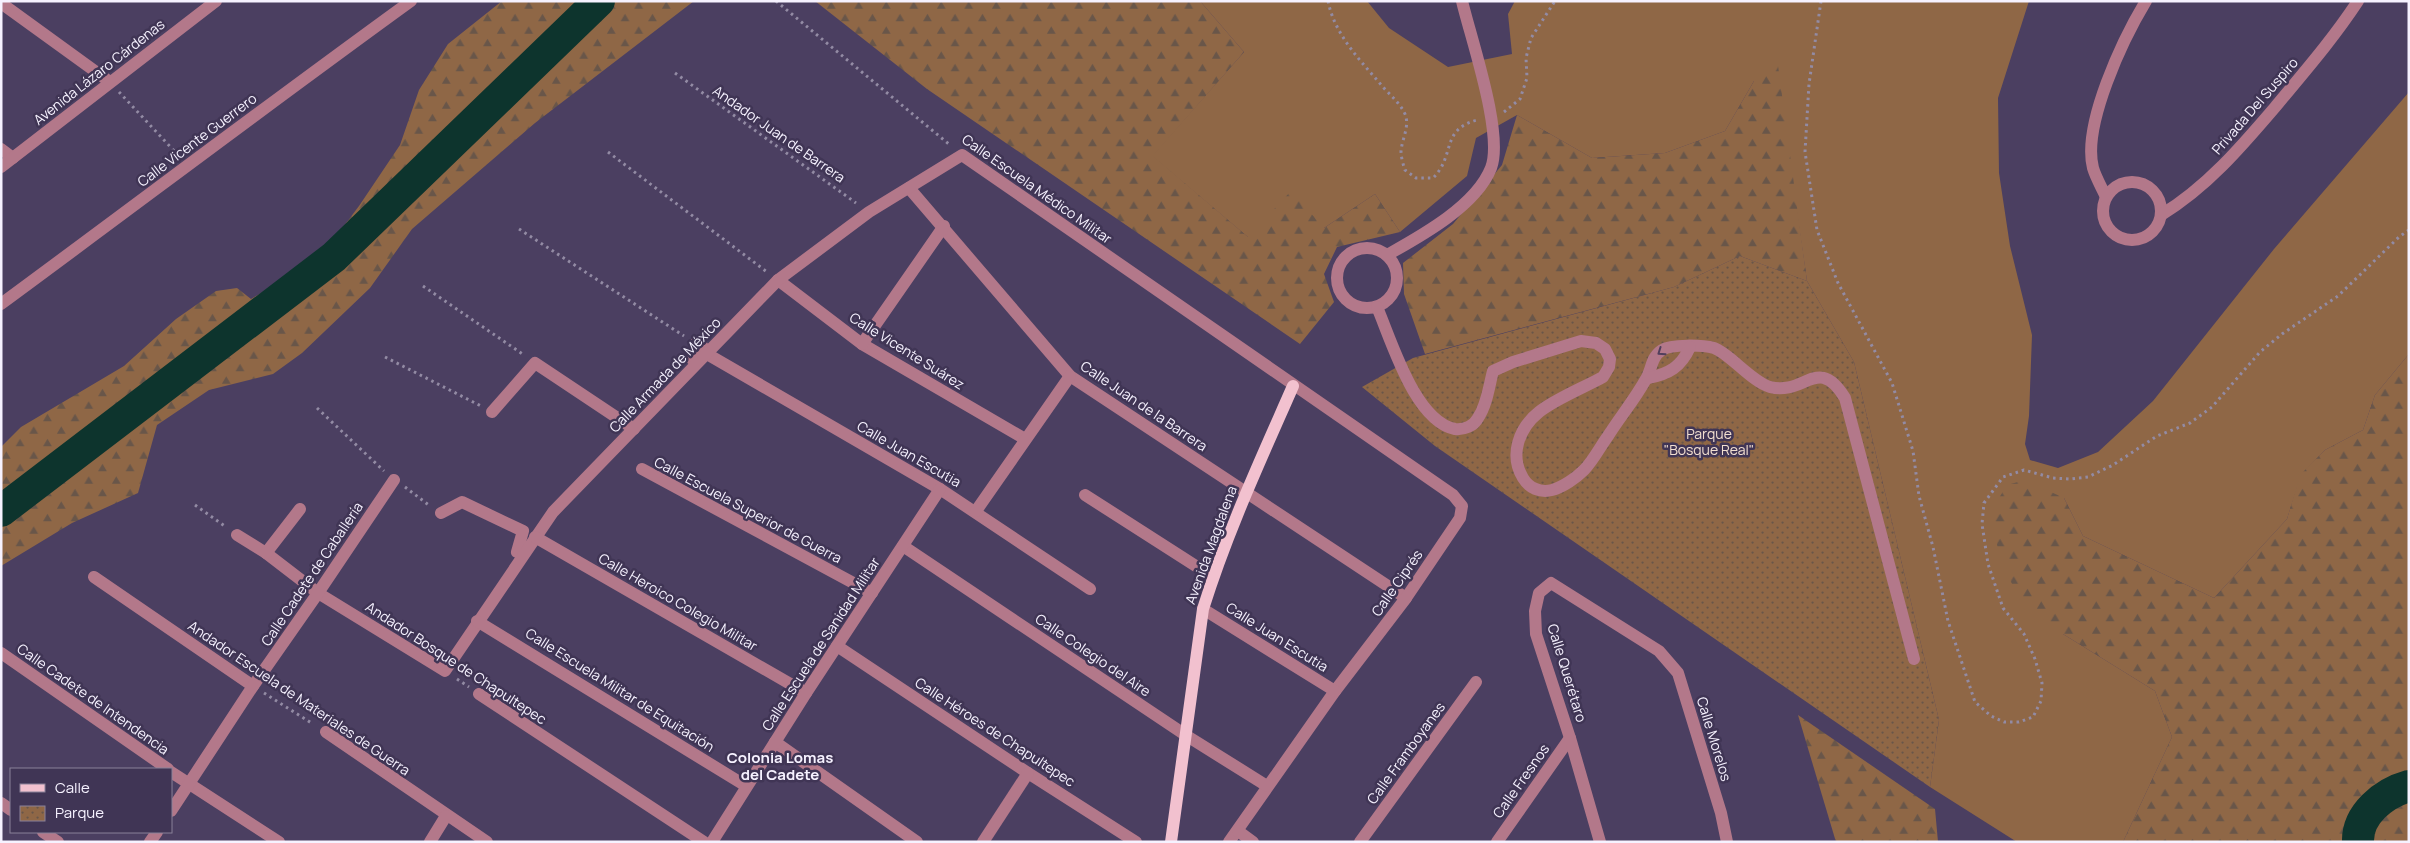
<svg xmlns="http://www.w3.org/2000/svg" width="2410" height="843" font-family="Manrope,sans-serif">
  <style>
    .green { fill: #8f6746 }
    .forest { fill: url(#forest-firs) }
    .park { fill: url(#park-dots) }
    .lines { fill: none; stroke-linecap: round; stroke-linejoin: round }
    .river { stroke: #0d342d; stroke-width: 32 }
    .path { stroke: #938ba4; stroke-width: 3; stroke-dasharray: 2.5 4; stroke-linecap: butt }
    .minor { stroke: #b3788a; stroke-width: 12 }
    .major { stroke: #f2c1cf; stroke-width: 12 }
    .oneway { stroke: #513f5d }
    .labels { text-anchor: middle; stroke-width: 5; stroke-linejoin: round; paint-order: stroke }
    .street-label { font-size: 14px; fill: #f6f2ff; stroke: #403555 }
    .park-label { font-size: 14px; fill: #f2dfd0; stroke: #403555 }
    .neighbourhood-label { font-size: 15px; font-weight: bold; fill: #f6f2ff; stroke: #403555 }
  </style>
  <defs>
    <pattern id="forest-firs" width="22" height="20" patternUnits="userSpaceOnUse" patternTransform="scale(1.25)"><rect width="22" height="20" fill="#8f6746"/><path d="M5 1l3.5 6h-7zM16 11l3.5 6h-7z" fill="#695649"/></pattern>
    <pattern id="park-dots" width="8" height="8" patternUnits="userSpaceOnUse" patternTransform="scale(1.25)"><rect width="8" height="8" fill="#8f6746"/><path d="M2 2h.1M6 6h.1" fill="none" stroke="#695649" stroke-width="1.8" stroke-linecap="round"/></pattern>
  </defs>
  <rect width="100%" height="100%" fill="#4b3f61"/>
  <polygon class="green" points="1200,1 1367,1 1389,28 1448,67 1512,54 1508,14 1515,1 2029,1 1998,98 1999,173 2010,246 2032,335 2029,416 2025,444 2030,460 2058,468 2098,452 2153,401 2274,249 2409,92 2409,354 2375,395 2363,430 2325,450 2301,475 2287,519 2214,598 2083,536 2064,498 2063,634 2155,691 2172,737 2123,842 2017,842 1930,787 1939,720 1854,362 1807,281 1787,143 1754,81 1725,131 1665,153 1592,158 1517,115 1476,138 1467,176 1400,232 1375,194 1324,228 1249,238 1152,156 1244,52"/>
  <g class="forest">
    <polygon points="502,1 694,1 535,123 412,229 370,288 302,353 273,374 209,390 157,425 138,493 72,523 1,566 1,447 21,427 124,366 176,319 216,291 237,288 251,299 319,259 359,206 400,145 419,90 448,44"/>
    <polygon points="815,1 1200,1 1244,52 1153,156 1248,237 1291,191 1324,228 1375,194 1400,232 1337,247 1324,274 1334,302 1300,344 927,89"/>
    <polygon points="1777,58 1807,281 1740,256 1674,287 1425,354 1404,294 1403,263 1453,224 1502,165 1517,115 1592,158 1665,153 1725,131 1754,81"/>
    <polygon points="2409,354 2409,842 2123,842 2172,737 2155,691 2063,634 2020,599 2000,561 1991,511 2007,485 2025,480 2064,498 2083,536 2214,598 2287,519 2300,475 2325,450 2363,430 2375,395"/>
    <polygon points="1798,715 1935,809 1938,842 1836,842"/>
  </g>
  <polygon class="park" points="1740,256 1807,281 1854,362 1939,720 1930,787 1435,446 1362,387 1413,358 1674,287"/>
  <g class="lines">
    <g class="river">
      <polyline points="1,511 334,257 599,1"/>
      <path d="M2358 842C2357 814 2384 793 2409 786"/>
    </g>
    <g class="path">
      <polyline points="776,1 950,145"/>
      <path d="M1328 1C1335 36 1361 61 1383 87 1391 96 1400 103 1405 114 1410 126 1402 139 1401 151 1401 157 1403 164 1405 170L1416 178H1433C1456 155 1440 130 1477 120"/>
      <polyline points="1821,1 1809,84 1805,152 1817,230 1838,283 1892,383 1913,451 1919,496 1933,547 1948,621 1975,702 1991,716 2004,722 2019,722 2033,717 2041,701 2042,683 2035,659 2024,634 2003,608 1988,564 1982,524 1984,503 2003,477 2024,470 2053,478 2070,479 2088,477 2113,465 2157,436 2190,423 2212,407 2260,352 2282,334 2338,296 2399,237 2409,230"/>
      <polyline points="675,73 856,203"/>
      <polyline points="119,92 178,155"/>
      <polyline points="1504,112 1520,99 1527,78 1526,58 1531,38 1555,1"/>
      <polyline points="608,152 767,272"/>
      <polyline points="519,229 684,336"/>
      <polyline points="423,286 524,355"/>
      <polyline points="385,357 481,406"/>
      <polyline points="317,408 384,471"/>
      <polyline points="405,487 430,506"/>
      <polyline points="195,505 226,527"/>
      <polyline points="457,679 469,687"/>
      <polyline points="264,693 313,724"/>
    </g>
    <g class="minor">
      <polyline points="1,3 110,82"/>
      <polyline points="1,149 13,158"/>
      <polyline points="1,167 216,1"/>
      <circle cx="2132" cy="211" r="29"/>
      <polyline points="909,188 1070,376 1406,598"/>
      <path d="M2106 197C2102 188 2096 178 2093 168 2082 125 2123 39 2146 1"/>
      <path d="M2161 215C2207 187 2241 147 2276 106 2305 71 2333 39 2358 1"/>
      <circle cx="1367" cy="278" r="30"/>
      <path d="M1387 255C1421 236 1476 206 1491 168 1504 134 1471 39 1462 1"/>
      <polyline points="778,280 862,344 1025,439"/>
      <path d="M1 304C138 203 273 101 411 1"/>
      <path d="M1377 307C1392 342 1415 421 1455 429 1464 430 1474 426 1478 418 1487 405 1489 386 1493 371L1513 362 1581 341 1596 343 1605 349 1610 359 1609 367 1603 377C1585 387 1555 399 1539 412 1519 428 1509 455 1523 478 1529 488 1540 493 1552 490 1563 487 1576 478 1584 470 1593 461 1600 447 1608 436 1620 417 1635 399 1646 379 1652 369 1651 357 1662 350 1671 344 1703 345 1714 348 1729 353 1752 382 1770 387 1805 396 1818 354 1845 398L1914 659"/>
      <polyline points="862,344 944,226"/>
      <polyline points="707,354 940,489 1090,589"/>
      <polyline points="692,359 703,347 696,343"/>
      <path d="M1648 378C1669 374 1681 367 1690 347"/>
      <polyline points="492,412 535,363 634,429"/>
      <polyline points="642,469 872,593"/>
      <polyline points="1085,495 1213,577"/>
      <polyline points="976,511 1070,376"/>
      <polyline points="441,513 462,502 523,531 517,552 523,555"/>
      <polyline points="237,535 266,553 318,593 445,671 553,512 778,280 869,212 962,155 1453,495 1462,506 1460,518 1406,598 1335,691 1229,842"/>
      <polyline points="535,537 806,693"/>
      <polyline points="903,546 1187,736 1267,786"/>
      <polyline points="266,553 300,509"/>
      <polyline points="94,577 253,686"/>
      <polyline points="1203,609 1335,691"/>
      <polyline points="477,621 746,786"/>
      <polyline points="837,646 1028,773 1136,842"/>
      <polyline points="1,653 168,769"/>
      <polyline points="479,694 704,842"/>
      <polyline points="326,732 487,842"/>
      <polyline points="775,742 917,842"/>
      <polyline points="171,772 279,842"/>
      <polyline points="1,803 11,810"/>
      <polyline points="171,811 253,686 318,593 394,480"/>
      <polyline points="1238,831 1253,842"/>
      <polyline points="43,832 58,842"/>
      <polyline points="150,842 157,832"/>
      <polyline points="430,842 446,816"/>
      <polyline points="712,842 806,693 940,489"/>
      <polyline points="983,842 1028,773"/>
      <polyline points="1360,842 1476,682"/>
      <polyline points="1497,842 1570,738"/>
      <polyline points="1600,842 1570,738 1536,634 1535,611 1539,593 1551,583 1659,651 1678,673 1721,813 1727,842"/>
    </g>
    <path class="major" d="M1171 842 1203 609C1227 532 1261 459 1293 386"/>
  </g>
  <defs><path id="oneway-chevron" d="M-2-3.5L2.5 0L-2 3.5" fill="none" stroke-width="1.6" stroke-linecap="round" stroke-linejoin="round" transform="scale(1.25)"/></defs>
  <use class="oneway" href="#oneway-chevron" transform="translate(1661 352) rotate(145)"/>
  <g class="labels">
    <g class="street-label">
      <text transform="translate(99 72) rotate(-38)" y="5">Avenida Lázaro Cárdenas</text>
      <text transform="translate(2255 106) rotate(-49)" y="5">Privada Del Suspiro</text>
      <text transform="translate(779 134) rotate(35)" y="5">Andador Juan de Barrera</text>
      <text transform="translate(197 140) rotate(-37)" y="5">Calle Vicente Guerrero</text>
      <text transform="translate(1037 189) rotate(35)" y="5">Calle Escuela Médico Militar</text>
      <text transform="translate(907 351) rotate(32)" y="5">Calle Vicente Suárez</text>
      <text transform="translate(665 375) rotate(-46)" y="5">Calle Armada de México</text>
      <text transform="translate(1144 406) rotate(34)" y="5">Calle Juan de la Barrera</text>
      <text transform="translate(909 454) rotate(30)" y="5">Calle Juan Escutia</text>
      <text transform="translate(748 510) rotate(28)" y="5">Calle Escuela Superior de Guerra</text>
      <text transform="translate(1211 545) rotate(-70)" y="5">Avenida Magdalena</text>
      <text transform="translate(312 574) rotate(-56)" y="5">Calle Cadete de Caballería</text>
      <text transform="translate(1397 583) rotate(-55)" y="5">Calle Ciprés</text>
      <text transform="translate(678 602) rotate(30)" y="5">Calle Heroico Colegio Militar</text>
      <text transform="translate(1277 637) rotate(32)" y="5">Calle Juan Escutia</text>
      <text transform="translate(821 644) rotate(-57)" y="5">Calle Escuela de Sanidad Militar</text>
      <text transform="translate(1093 655) rotate(34)" y="5">Calle Colegio del Aire</text>
      <text transform="translate(456 663) rotate(33)" y="5">Andador Bosque de Chapultepec</text>
      <text transform="translate(1567 673) rotate(73)" y="5">Calle Querétaro</text>
      <text transform="translate(620 690) rotate(32)" y="5">Calle Escuela Militar de Equitación</text>
      <text transform="translate(299 698) rotate(34)" y="5">Andador Escuela de Materiales de Guerra</text>
      <text transform="translate(93 699) rotate(35)" y="5">Calle Cadete de Intendencia</text>
      <text transform="translate(995 732) rotate(33)" y="5">Calle Héroes de Chapultepec</text>
      <text transform="translate(1714 739) rotate(73)" y="5">Calle Morelos</text>
      <text transform="translate(1406 753) rotate(-54)" y="5">Calle Framboyanes</text>
      <text transform="translate(1521 781) rotate(-55)" y="5">Calle Fresnos</text>
    </g>
    <g class="park-label">
      <text x="1709" y="439">Parque<tspan x="1709" dy="16">"Bosque Real"</tspan></text>
    </g>
    <g class="neighbourhood-label">
      <text x="780" y="763">Colonia Lomas<tspan x="780" dy="17">del Cadete</tspan></text>
    </g>
  </g>
  <rect width="2410" height="843" fill="none" stroke="#f6f2ff" stroke-width="5"/>
  <rect x="10" y="768" width="162" height="65" fill="#403555" stroke="#898199"/>
  <rect x="20" y="784" width="25" height="8" fill="#f2c1cf" stroke="#898199"/>
  <text x="55" y="793" font-size="15" fill="#f6f2ff">Calle</text>
  <rect x="20" y="806" width="25" height="15" fill="url(#park-dots)" stroke="#898199"/>
  <text x="55" y="818" font-size="15" fill="#f6f2ff">Parque</text>
</svg>
